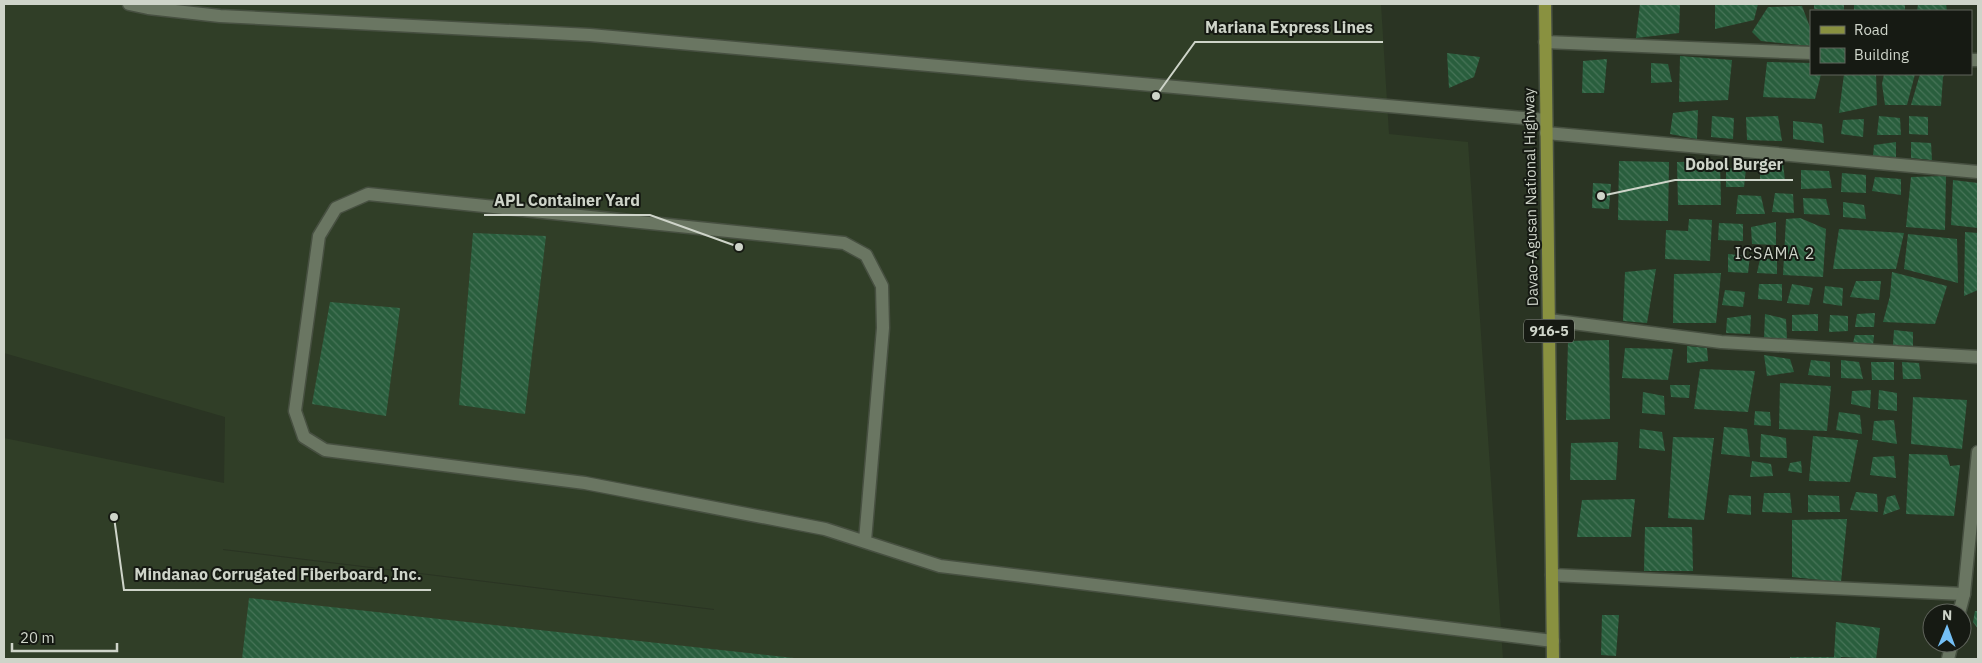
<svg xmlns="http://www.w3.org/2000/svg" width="1982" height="663" font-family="'IBM Plex Sans',sans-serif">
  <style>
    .built { fill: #303e27; fill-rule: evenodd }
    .building { fill: url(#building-back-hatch) }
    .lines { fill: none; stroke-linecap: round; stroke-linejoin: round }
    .lane-casing { stroke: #475041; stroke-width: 15 }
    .street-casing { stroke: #475041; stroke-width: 15 }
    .primary-casing { stroke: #475041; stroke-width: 15 }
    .lane { stroke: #6a7662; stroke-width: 12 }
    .street { stroke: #6a7662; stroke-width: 12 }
    .primary { stroke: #899140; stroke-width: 12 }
    .labels { text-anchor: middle; stroke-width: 4; stroke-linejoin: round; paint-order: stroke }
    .shield { fill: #161a13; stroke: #979c92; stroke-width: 1 }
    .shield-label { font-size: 14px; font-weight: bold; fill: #ced4c9 }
    .street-label { font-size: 15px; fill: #ced4c9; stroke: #161a13 }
    .neighbourhood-label { font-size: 16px; letter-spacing: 1px; fill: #ced4c9; stroke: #161a13 }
    .leader { fill: none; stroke: #ced4c9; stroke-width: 2 }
    .callout-dot { fill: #ced4c9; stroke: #161a13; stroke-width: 2 }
    .callout-label { font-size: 16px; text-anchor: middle; font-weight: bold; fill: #ced4c9; stroke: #161a13; stroke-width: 4; stroke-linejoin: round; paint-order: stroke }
  </style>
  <defs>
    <pattern id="building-back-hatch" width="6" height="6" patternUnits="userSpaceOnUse" patternTransform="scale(1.25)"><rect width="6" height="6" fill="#295e3d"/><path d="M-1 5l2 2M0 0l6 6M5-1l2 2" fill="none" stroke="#477458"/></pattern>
  </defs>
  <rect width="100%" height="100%" fill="#2a3423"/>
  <path class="built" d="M4 4H1381L1389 134 1468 142 1503 659H4V438L224 483 225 417 4 353ZM223 549 714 609V610L223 550Z"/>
  <g class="building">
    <polygon points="1640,4 1680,4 1679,33 1636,38"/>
    <polygon points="1715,4 1758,4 1754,20 1715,29"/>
    <polygon points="1814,4 1844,4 1844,11 1814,9"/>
    <rect x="1854" y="4" width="51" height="7"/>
    <polygon points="1918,4 1946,4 1947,11 1917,11"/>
    <polygon points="1802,6 1811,30 1811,46 1761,41 1752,32 1768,7"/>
    <polygon points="1447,53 1480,57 1474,77 1449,88"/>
    <polygon points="1680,56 1732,60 1728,100 1679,102"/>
    <polygon points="1607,59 1604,93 1582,93 1583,61"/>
    <polygon points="1767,62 1811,63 1811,74 1821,74 1815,99 1763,97"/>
    <polygon points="1651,63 1668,64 1672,82 1651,83"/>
    <polygon points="1844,74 1876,74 1877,105 1839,113"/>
    <polygon points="1884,74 1915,74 1907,105 1885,105 1882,84"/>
    <polygon points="1920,74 1945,74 1943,77 1941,106 1911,105"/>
    <polygon points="1698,110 1697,139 1670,134 1673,113"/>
    <polygon points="1712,116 1734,118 1733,139 1711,137"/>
    <polygon points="1778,116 1782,141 1747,140 1746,117"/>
    <polygon points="1879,116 1900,118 1901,135 1877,135"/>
    <polygon points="1909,116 1928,117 1928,135 1909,134"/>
    <polygon points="1864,119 1863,137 1841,134 1843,120"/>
    <polygon points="1793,121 1822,124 1824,143 1793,139"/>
    <polygon points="1896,142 1896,157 1873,156 1874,145"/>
    <polygon points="1911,142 1931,143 1932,160 1911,158"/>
    <polygon points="1619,161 1669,162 1668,221 1618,220"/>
    <polygon points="1720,161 1721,205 1678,205 1677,162"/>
    <polygon points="1760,162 1783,163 1785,181 1760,180"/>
    <polygon points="1726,168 1746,169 1744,187 1726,187"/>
    <polygon points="1801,170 1829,171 1832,188 1801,189"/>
    <polygon points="1842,173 1866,175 1866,193 1841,192"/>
    <polygon points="1946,176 1945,230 1906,227 1911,177"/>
    <polygon points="1875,177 1901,179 1901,195 1872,191"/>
    <polygon points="1953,180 1978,183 1978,228 1951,225"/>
    <polygon points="1593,183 1611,184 1609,209 1592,208"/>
    <polygon points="1775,193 1793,194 1794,213 1772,212"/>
    <polygon points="1738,195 1761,196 1765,214 1736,214"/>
    <polygon points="1803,198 1826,199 1830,215 1804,214"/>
    <polygon points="1843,202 1864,205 1866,219 1843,217"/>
    <polygon points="1800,218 1826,229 1823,277 1783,275 1786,219"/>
    <polygon points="1689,219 1712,220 1710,261 1665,259 1666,230 1688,231"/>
    <polygon points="1776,222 1776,245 1752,244 1751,227"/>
    <polygon points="1719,223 1743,224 1743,241 1718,240"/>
    <polygon points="1839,229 1904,233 1896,269 1833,269"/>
    <polygon points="1965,232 1978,233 1978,290 1964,296"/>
    <polygon points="473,233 546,236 525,414 459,405"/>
    <polygon points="1908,234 1957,239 1958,283 1904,269"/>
    <polygon points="1728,254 1750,256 1748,273 1728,272"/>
    <polygon points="1760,259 1777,259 1777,274 1757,273"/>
    <polygon points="1656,269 1647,323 1623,321 1625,272"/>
    <polygon points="1892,272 1947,286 1935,324 1883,322 1890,296"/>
    <polygon points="1721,273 1716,323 1673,323 1674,274"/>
    <polygon points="1856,281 1881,281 1879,300 1850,297"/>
    <polygon points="1759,284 1782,284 1782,301 1758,299"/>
    <polygon points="1792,284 1813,288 1809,305 1787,303"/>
    <polygon points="1825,286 1843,288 1842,306 1823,303"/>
    <polygon points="1725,290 1745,292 1743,307 1722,305"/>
    <polygon points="330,302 400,308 386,416 312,404"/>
    <polygon points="1875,313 1874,327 1855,327 1857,314"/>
    <polygon points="1765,314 1786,319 1787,339 1764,339"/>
    <polygon points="1818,314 1818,331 1792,331 1792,315"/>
    <polygon points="1751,315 1750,334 1726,333 1727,318"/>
    <polygon points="1830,315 1848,316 1848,331 1829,332"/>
    <polygon points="1894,330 1913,332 1913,346 1893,345"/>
    <polygon points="1855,335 1874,335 1873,346 1853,343"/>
    <polygon points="1609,340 1610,419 1566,420 1568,341"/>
    <polygon points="1687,346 1707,348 1708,361 1687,363"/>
    <polygon points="1625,348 1673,349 1668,380 1622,378"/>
    <polygon points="1764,355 1790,359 1794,372 1767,376"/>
    <polygon points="1811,360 1830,362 1830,377 1808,375"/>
    <polygon points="1841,360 1859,362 1863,379 1841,378"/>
    <polygon points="1871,362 1894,362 1894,380 1872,380"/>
    <polygon points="1902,362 1919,363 1921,379 1903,379"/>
    <polygon points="1700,369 1755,371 1748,412 1694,409"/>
    <polygon points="1780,383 1831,386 1827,431 1779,429"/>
    <polygon points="1670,385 1690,385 1689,398 1671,397"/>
    <polygon points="1871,390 1870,408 1851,404 1852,391"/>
    <polygon points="1879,390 1897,393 1897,411 1878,409"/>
    <polygon points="1643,392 1664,396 1665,415 1642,413"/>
    <polygon points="1913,397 1967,400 1962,449 1911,444"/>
    <polygon points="1755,411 1770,412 1771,426 1754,425"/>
    <polygon points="1839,412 1860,415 1862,434 1836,430"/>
    <polygon points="1894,420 1897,444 1872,440 1874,421"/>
    <polygon points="1724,427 1747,429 1750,457 1721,454"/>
    <polygon points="1640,429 1662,432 1665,451 1639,448"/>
    <polygon points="1761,434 1786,438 1787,458 1760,457"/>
    <polygon points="1813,436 1858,440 1850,482 1809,481"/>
    <polygon points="1673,437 1714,438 1704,520 1668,518"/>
    <polygon points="1618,442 1616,480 1570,480 1571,443"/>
    <polygon points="1909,454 1947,455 1950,466 1960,465 1954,516 1906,514"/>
    <polygon points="1894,456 1896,478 1870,475 1873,457"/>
    <polygon points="1752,461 1771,464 1773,476 1750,477"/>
    <polygon points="1801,461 1802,473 1788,471 1790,463"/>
    <polygon points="1856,492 1877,494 1878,512 1850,510"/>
    <polygon points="1764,493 1790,493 1792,513 1762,512"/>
    <polygon points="1729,495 1751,496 1751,515 1727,513"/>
    <polygon points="1808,495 1839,496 1840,512 1808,512"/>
    <polygon points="1895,495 1900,509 1883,515 1887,497"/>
    <polygon points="1635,499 1631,537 1577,537 1582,500"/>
    <polygon points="1847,519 1841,582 1792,577 1792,520"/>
    <polygon points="1645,527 1692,527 1693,571 1644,571"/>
    <polygon points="249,598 794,658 794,659 242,659"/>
    <polygon points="1975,611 1978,611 1978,629 1973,622"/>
    <polygon points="1602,615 1619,615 1616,656 1601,655"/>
    <polygon points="1836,622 1880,628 1876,659 1841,657 1841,659 1790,659 1790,657 1834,657"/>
  </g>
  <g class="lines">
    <g class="lane-casing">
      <g id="lane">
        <polyline points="129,4 148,8 220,16 590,35 1546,120"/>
        <polyline points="865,541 883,328 882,286 866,255 844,243 368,194 336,208 319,236 295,411 304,437 325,450 585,483 825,529 940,566 1553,641"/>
        <polyline points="1552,575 1964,594"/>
        <polyline points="1959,613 1964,594 1978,452"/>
        <polyline points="1948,659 1952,643"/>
      </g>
    </g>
    <g class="street-casing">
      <g id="street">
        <polyline points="1545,42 1811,53"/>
        <polyline points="1971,60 1978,60"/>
        <polyline points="1546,133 1978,172"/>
        <polyline points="1549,320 1721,342 1978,357"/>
      </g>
    </g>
    <g class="primary-casing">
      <polyline id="primary" points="1545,4 1553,659"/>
    </g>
    <use href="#lane" class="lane"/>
    <use href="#street" class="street"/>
    <use href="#primary" class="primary"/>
  </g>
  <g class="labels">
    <rect class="shield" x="1524" y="319.5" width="50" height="23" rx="4"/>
    <g class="shield-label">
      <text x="1549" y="336">916-5</text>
    </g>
    <g class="street-label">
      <text transform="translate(1531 197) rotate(-91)" y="5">Davao-Agusan National Highway</text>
    </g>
    <g class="neighbourhood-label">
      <text x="1775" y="259">ICSAMA 2</text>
    </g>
  </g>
  <path class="leader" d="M1156 96L1195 42H1383M1601 196L1675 180H1793M739 247L650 215H484M114 517L124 590H431"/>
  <g class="callout-dot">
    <circle cx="1156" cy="96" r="5"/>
    <circle cx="1601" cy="196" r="5"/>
    <circle cx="739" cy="247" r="5"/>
    <circle cx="114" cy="517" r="5"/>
  </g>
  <g class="callout-label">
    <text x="1289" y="33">Mariana Express Lines</text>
    <text x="1734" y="170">Dobol Burger</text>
    <text x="567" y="206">APL Container Yard</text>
    <text x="278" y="580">Mindanao Corrugated Fiberboard, Inc.</text>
  </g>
  <rect width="1982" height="663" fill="none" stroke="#ced4c9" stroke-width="10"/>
  <rect x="1810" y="10" width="162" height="65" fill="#161a13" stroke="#60645c"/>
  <rect x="1820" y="26" width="25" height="8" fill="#899140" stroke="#60645c"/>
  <text x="1854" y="35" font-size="15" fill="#ced4c9">Road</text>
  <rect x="1820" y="48" width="25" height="15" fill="url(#building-back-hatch)" stroke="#60645c"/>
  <text x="1854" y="60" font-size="15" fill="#ced4c9">Building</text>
  <g transform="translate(1947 628) rotate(1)"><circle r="24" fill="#161a13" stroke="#60645c"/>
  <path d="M0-4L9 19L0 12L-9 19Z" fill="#74c0f6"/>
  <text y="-8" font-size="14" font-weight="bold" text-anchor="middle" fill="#ced4c9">N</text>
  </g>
  <path d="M12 643v8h105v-8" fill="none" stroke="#ced4c9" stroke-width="2.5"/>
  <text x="20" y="643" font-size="15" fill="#ced4c9" stroke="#161a13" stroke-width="4" paint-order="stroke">20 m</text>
</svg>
